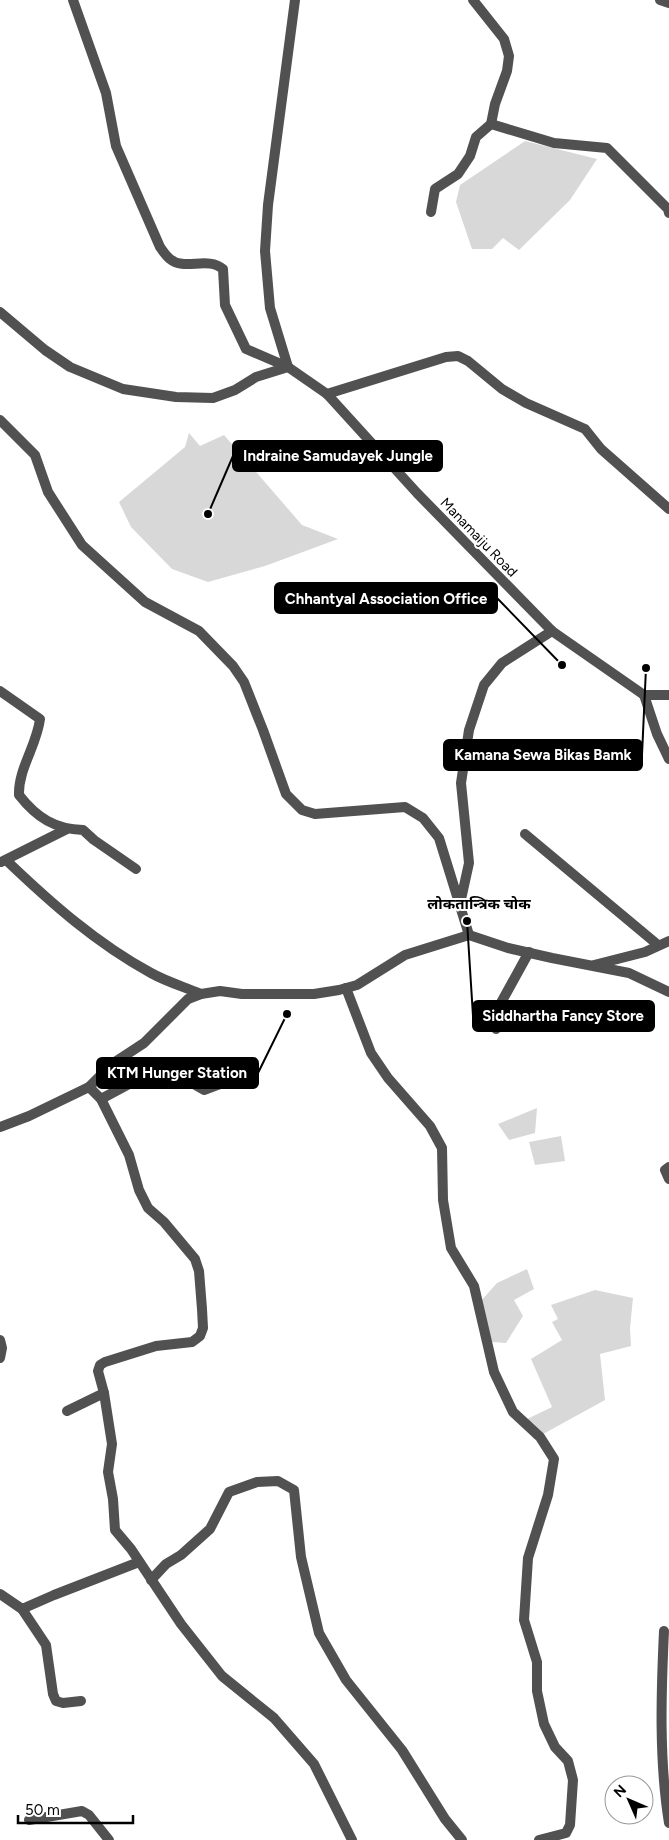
<svg xmlns="http://www.w3.org/2000/svg" width="669" height="1840" font-family="Figtree,'Noto Sans Devanagari',sans-serif">
  <style>
    .green { fill: #d8d8d8 }
    .lines { fill: none; stroke-linecap: round; stroke-linejoin: round }
    .minor { stroke: #515151; stroke-width: 10 }
    .labels { text-anchor: middle; stroke-width: 4; stroke-linejoin: round; paint-order: stroke }
    .street-label { font-size: 14px; fill: #000; stroke: #fff }
    .neighbourhood-label { font-size: 15px; font-weight: bold; fill: #000; stroke: #fff }
    .leader { fill: none; stroke: #000; stroke-width: 2 }
    .callout-dot { fill: #000; stroke: #fff; stroke-width: 2 }
    .callout { fill: #000; stroke: #000; stroke-width: 2 }
    .callout-label { font-size: 15px; text-anchor: middle; font-weight: bold; fill: #fff }
  </style>
  <rect width="100%" height="100%" fill="#fff"/>
  <g class="green">
    <polygon points="525,141 597,159 570,200 519,250 503,238 492,249 472,249 456,202 460,185"/>
    <polygon points="189,433 200,446 224,435 302,525 338,539 265,566 208,582 172,569 131,527 119,502 185,447"/>
    <polygon points="537,1108 535,1133 509,1140 498,1124"/>
    <polygon points="561,1136 565,1161 535,1165 529,1142"/>
    <polygon points="527,1269 534,1289 514,1300 523,1316 506,1343 492,1342 480,1302 497,1283"/>
    <polygon points="595,1290 633,1298 630,1328 631,1346 600,1354 605,1400 534,1439 521,1422 552,1407 531,1359 562,1340 552,1322 558,1319 551,1305"/>
  </g>
  <g class="lines">
    <g class="minor">
      <path d="M73 0 106 93 116 146 160 247C163 251 166 256 170 259 184 271 208 256 223 269L225 305 246 349 288 367 327 394 417 493 552 631 644 695H669"/>
      <polyline points="660,0 669,3"/>
      <polyline points="491,124 554,143 607,148 668,209 669,213"/>
      <polyline points="431,212 435,189 458,174 470,156 476,137 491,124 495,104 507,71 509,56 504,39 473,0"/>
      <polyline points="0,312 45,350 70,367 123,389 176,397 213,398 235,390 256,377 288,367"/>
      <polyline points="288,367 270,308 265,251 268,205 295,0"/>
      <polyline points="327,394 446,357 458,356 468,361 502,389 526,403 585,429 601,449 669,509"/>
      <polyline points="0,420 35,455 48,492 82,545 145,602 199,631 233,666 244,682 263,730 286,794 302,810 315,814 405,807 423,818 439,838 469,935"/>
      <path d="M0 691 40 719C37 745 18 769 19 795 37 818 55 829 83 830L94 840 136 869"/>
      <polyline points="644,695 657,734 669,759"/>
      <polyline points="525,834 658,945"/>
      <path d="M6 860C51 903 96 943 151 973 167 982 185 987 201 994"/>
      <polyline points="1,862 67,829"/>
      <polyline points="460,904 469,863 461,783 469,730 484,685 502,663 552,631"/>
      <polyline points="594,965 645,952 669,941"/>
      <polyline points="346,988 371,1053 388,1078 430,1126 442,1148 443,1200 451,1248 474,1286 494,1372 513,1412 540,1437 554,1459 548,1495 528,1558 524,1620 537,1662 537,1691 544,1724 555,1747 568,1761 573,1780 570,1825 566,1833 539,1840"/>
      <polyline points="496,1029 497,1010 529,952"/>
      <polyline points="89,1087 101,1099 129,1155 139,1190 148,1208 164,1222 195,1259 199,1271 202,1309 203,1328 200,1336 192,1342 156,1346 105,1362 100,1365 98,1371 104,1393 112,1444 108,1472 113,1499 115,1530 131,1549 181,1624 222,1676 274,1718 314,1764 352,1840"/>
      <polyline points="101,1099 142,1077 171,1071 204,1090 236,1078"/>
      <polyline points="0,1127 29,1116 89,1087 112,1064 144,1043 188,999 201,994 220,991 242,994 314,994 339,990 357,985 405,955 469,935 508,948 552,958 629,973 669,992"/>
      <polyline points="669,1167 665,1170 669,1179"/>
      <polyline points="0,1340 2,1348 0,1358"/>
      <polyline points="67,1411 104,1393"/>
      <polyline points="151,1580 166,1564 181,1555 210,1529 229,1492 257,1482 278,1481 294,1490 301,1557 319,1633 346,1680 402,1750 445,1819 462,1840"/>
      <polyline points="0,1594 22,1609 46,1645 53,1694 56,1701 63,1703 81,1701"/>
      <polyline points="22,1609 54,1595 139,1562"/>
      <path d="M664 1631C661 1695 659 1761 669 1823"/>
      <polyline points="29,1820 82,1811 89,1815 109,1840"/>
    </g>
  </g>
  <g class="labels">
    <g class="street-label">
      <text transform="translate(479 537) rotate(46)" y="5">Manamaiju Road</text>
    </g>
    <g class="neighbourhood-label">
      <text x="479" y="909">लोकतान्त्रिक चोक</text>
    </g>
  </g>
  <path class="leader" d="M208 514L233 456M562 665L497 598M646 668L642 755M467 921L473 1016M287 1014L258 1073"/>
  <g class="callout-dot">
    <circle cx="208" cy="514" r="5"/>
    <circle cx="562" cy="665" r="5"/>
    <circle cx="646" cy="668" r="5"/>
    <circle cx="467" cy="921" r="5"/>
    <circle cx="287" cy="1014" r="5"/>
  </g>
  <g class="callout">
    <rect x="233" y="441" width="209" height="30" rx="5"/>
    <rect x="275" y="583" width="222" height="30" rx="5"/>
    <rect x="444" y="740" width="198" height="30" rx="5"/>
    <rect x="473" y="1001" width="181" height="30" rx="5"/>
    <rect x="97" y="1058" width="161" height="30" rx="5"/>
  </g>
  <g class="callout-label">
    <text x="338" y="461">Indraine Samudayek Jungle</text>
    <text x="386" y="604">Chhantyal Association Office</text>
    <text x="543" y="760">Kamana Sewa Bikas Bamk</text>
    <text x="563" y="1021">Siddhartha Fancy Store</text>
    <text x="177" y="1078">KTM Hunger Station</text>
  </g>
  <g transform="translate(629 1800) rotate(315)"><circle r="24" fill="#ffffff" stroke="#999999"/>
  <path d="M0-4L9 19L0 12L-9 19Z" fill="#000000"/>
  <text y="-8" font-size="14" font-weight="bold" text-anchor="middle" fill="#000000">N</text>
  </g>
  <path d="M18 1815v8h115v-8" fill="none" stroke="#000000" stroke-width="2.5"/>
  <text x="25" y="1815" font-size="15" fill="#000000" stroke="#ffffff" stroke-width="4" paint-order="stroke">50 m</text>
</svg>
